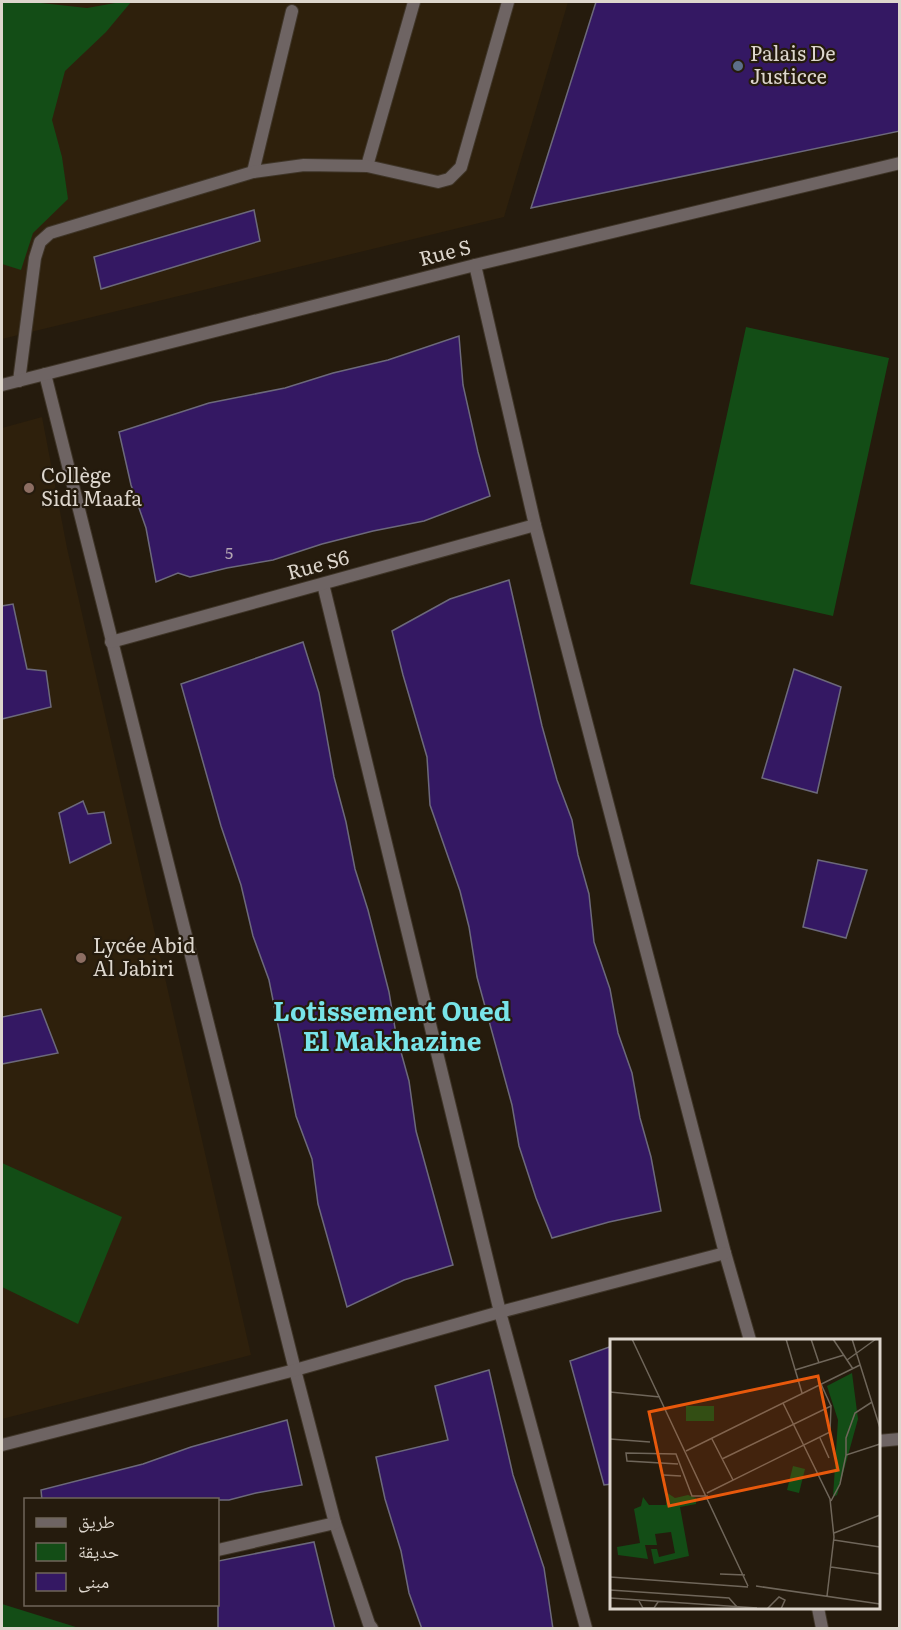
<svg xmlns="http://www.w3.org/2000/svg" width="901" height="1630" font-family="Literata,'Noto Naskh Arabic',serif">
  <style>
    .built { fill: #2e200c }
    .green { fill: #134d16 }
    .building { fill: #341863; stroke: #6c697b; stroke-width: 1.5 }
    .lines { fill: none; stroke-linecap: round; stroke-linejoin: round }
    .lane-casing { stroke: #3f3528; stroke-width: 14 }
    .street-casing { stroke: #3f3528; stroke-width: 14 }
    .lane { stroke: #6e6463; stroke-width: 12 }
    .street { stroke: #6e6463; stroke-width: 12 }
    .service-dot { fill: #5c6f8a; stroke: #251b0d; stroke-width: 2 }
    .education-dot { fill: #8d6e63; stroke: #251b0d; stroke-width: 2 }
    .labels { text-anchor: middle; stroke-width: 4.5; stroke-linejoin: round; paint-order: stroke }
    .number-label { font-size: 16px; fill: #b3a6b2 }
    .poi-label { font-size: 20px; fill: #ddd6cd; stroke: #251b0d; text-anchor: start }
    .street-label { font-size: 20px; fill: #ddd6cd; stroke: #251b0d }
    .district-label { font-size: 26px; font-weight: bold; fill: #78e4e8; stroke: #251b0d }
    .inset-road { fill: none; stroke: #6f665a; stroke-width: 1.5 }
    .view { fill: #e8590c; fill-opacity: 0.15; stroke: #e8590c; stroke-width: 3 }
    .inset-edge { fill: none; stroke: #ddd6cd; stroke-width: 3 }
  </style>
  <rect width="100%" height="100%" fill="#251b0d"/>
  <g class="built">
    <polygon points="2,2 568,2 504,217 2,339"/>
    <polygon points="42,417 67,548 251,1355 2,1419 2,428"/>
  </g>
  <g class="green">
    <polygon points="2,2 40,2 41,3 87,8 121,2 131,2 106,32 65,71 52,120 62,157 68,199 33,233 21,270 2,264"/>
    <polygon points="746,327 889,358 833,616 690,584"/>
    <polygon points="2,1163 122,1217 78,1324 2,1287"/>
    <polygon points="2,1604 79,1628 2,1628"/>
  </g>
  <g class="building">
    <polygon points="596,2 900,2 900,131 531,208"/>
    <polygon points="254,210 260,241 101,289 94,257"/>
    <polygon points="459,336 463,385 478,452 490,496 424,521 373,531 322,544 273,560 227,568 190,577 178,573 156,582 146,528 131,485 119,432 209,403 285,388 333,373 388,360"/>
    <polygon points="509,580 542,726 557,780 572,820 578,855 589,894 594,942 610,989 618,1033 632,1073 640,1118 651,1157 661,1211 609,1222 552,1238 536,1198 519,1146 512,1105 477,977 469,927 460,891 430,805 427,757 403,675 392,631 450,599"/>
    <polygon points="13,604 27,669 46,671 51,707 2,719 2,606"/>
    <polygon points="303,642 319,693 334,777 346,822 355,869 368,910 389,992 396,1034 409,1081 416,1131 453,1265 404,1280 347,1307 318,1204 312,1159 296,1116 269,980 253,936 241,885 221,826 181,684"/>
    <polygon points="794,669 841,687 817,793 762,778"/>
    <polygon points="83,801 88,814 104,812 111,843 70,863 59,813"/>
    <polygon points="818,860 867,870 846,938 803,927"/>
    <polygon points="41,1009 58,1053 2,1064 2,1017"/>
    <polygon points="612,1346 612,1484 604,1485 570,1361"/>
    <polygon points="489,1370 513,1475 544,1568 553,1629 422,1629 409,1593 401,1551 385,1499 376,1457 448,1440 435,1386"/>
    <polygon points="287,1420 302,1485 256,1493 229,1500 42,1500 41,1490 143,1464 191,1447"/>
    <polygon points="314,1542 335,1629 218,1629 218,1561"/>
  </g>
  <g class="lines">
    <g class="lane-casing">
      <g id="lane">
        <polyline points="367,166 414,2"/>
        <polyline points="253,172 292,11"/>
        <polyline points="19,381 35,258 40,242 50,233 253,172 304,165 367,166 438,182 449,179 461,167 508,2"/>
      </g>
    </g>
    <g class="street-casing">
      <g id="street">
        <polyline points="475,265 535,525 725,1253 750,1340"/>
        <polyline points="45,374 295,1370 335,1523 369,1624 372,1628"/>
        <polyline points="2,385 475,265 900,163"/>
        <polyline points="323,584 500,1312 586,1628"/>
        <polyline points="111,642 535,525"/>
        <polyline points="878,1441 900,1439"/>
        <polyline points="2,1445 295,1370 500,1312 725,1253"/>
        <polyline points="218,1550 335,1523"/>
        <polyline points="818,1608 822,1628"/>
      </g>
    </g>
    <use href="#lane" class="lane"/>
    <use href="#street" class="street"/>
  </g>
  <circle class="service-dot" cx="738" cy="66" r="6"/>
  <g class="education-dot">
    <circle cx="29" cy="488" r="6"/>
    <circle cx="81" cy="958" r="6"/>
  </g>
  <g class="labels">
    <g class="number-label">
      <text x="229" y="559">5</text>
    </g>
    <g class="poi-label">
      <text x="750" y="61">Palais De<tspan x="750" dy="23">Justicce</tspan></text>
      <text x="41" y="483">Collège<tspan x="41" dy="23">Sidi Maafa</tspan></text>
      <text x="93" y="953">Lycée Abid<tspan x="93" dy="23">Al Jabiri</tspan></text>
    </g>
    <g class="street-label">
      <text transform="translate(445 253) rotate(-14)" y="7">Rue S</text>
      <text transform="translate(318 565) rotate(-15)" y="7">Rue S6</text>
    </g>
    <g class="district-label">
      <text x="392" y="1021">Lotissement Oued<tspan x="392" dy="30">El Makhazine</tspan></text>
    </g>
  </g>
  <g transform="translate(610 1339)">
    <rect width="270" height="270" fill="#251b0d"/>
    <path d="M242 34 248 80 227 156 223 158 228 81 217 47ZM76 67H104V82H76ZM183 127 195 130 189 154 177 151ZM56 153 65 159 78 156 86 159V165L70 168 79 217 44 225 41 210H47L49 218 65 214 61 193 45 195 47 206H35L38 220 8 216 7 208 30 204 24 170 31 167 33 158 39 166H56Z" fill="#134d16"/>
    <path class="inset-road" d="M22 0 138 247M176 0 192 54M201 0 209 24M223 0 243 30M242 0 270 89M237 21 266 0M185 31 234 16M211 45 221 67M0 53 50 58M173 64 220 160 224 198 217 257M210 99 219 119M0 100 40 103M102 100 123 141M76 112 250 26M236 116V99L245 74 262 63M68 125 17 122 16 114 66 115 82 157H98M53 136 71 137M97 154 220 93 221 67 112 120M221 162 230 145 236 116 270 105M224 194 270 176M224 201 270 208M221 228 270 235M110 235 135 236M0 238 138 248M146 247 270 265M0 251 119 259 127 268M0 259 147 269M29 262 33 269H44L48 263M157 270 169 258 175 261 171 270"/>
    <path class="view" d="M208 37 228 131 59 167 39 73Z"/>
    <rect width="270" height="270" class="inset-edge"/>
  </g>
  <rect width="901" height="1630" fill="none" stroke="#ddd6cd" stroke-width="6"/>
  <rect x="24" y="1498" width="195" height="108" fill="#251b0d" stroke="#6f665a" stroke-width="1.5"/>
  <rect x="36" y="1518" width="30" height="9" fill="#6e6463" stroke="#6f665a" stroke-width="1.5"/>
  <text x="78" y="1528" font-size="18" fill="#ddd6cd">طريق</text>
  <rect x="36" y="1543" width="30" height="18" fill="#134d16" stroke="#6f665a" stroke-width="1.5"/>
  <text x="78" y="1558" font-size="18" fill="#ddd6cd">حديقة</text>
  <rect x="36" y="1573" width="30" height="18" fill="#341863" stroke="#6f665a" stroke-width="1.5"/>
  <text x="78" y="1588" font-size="18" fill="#ddd6cd">مبنى</text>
</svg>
